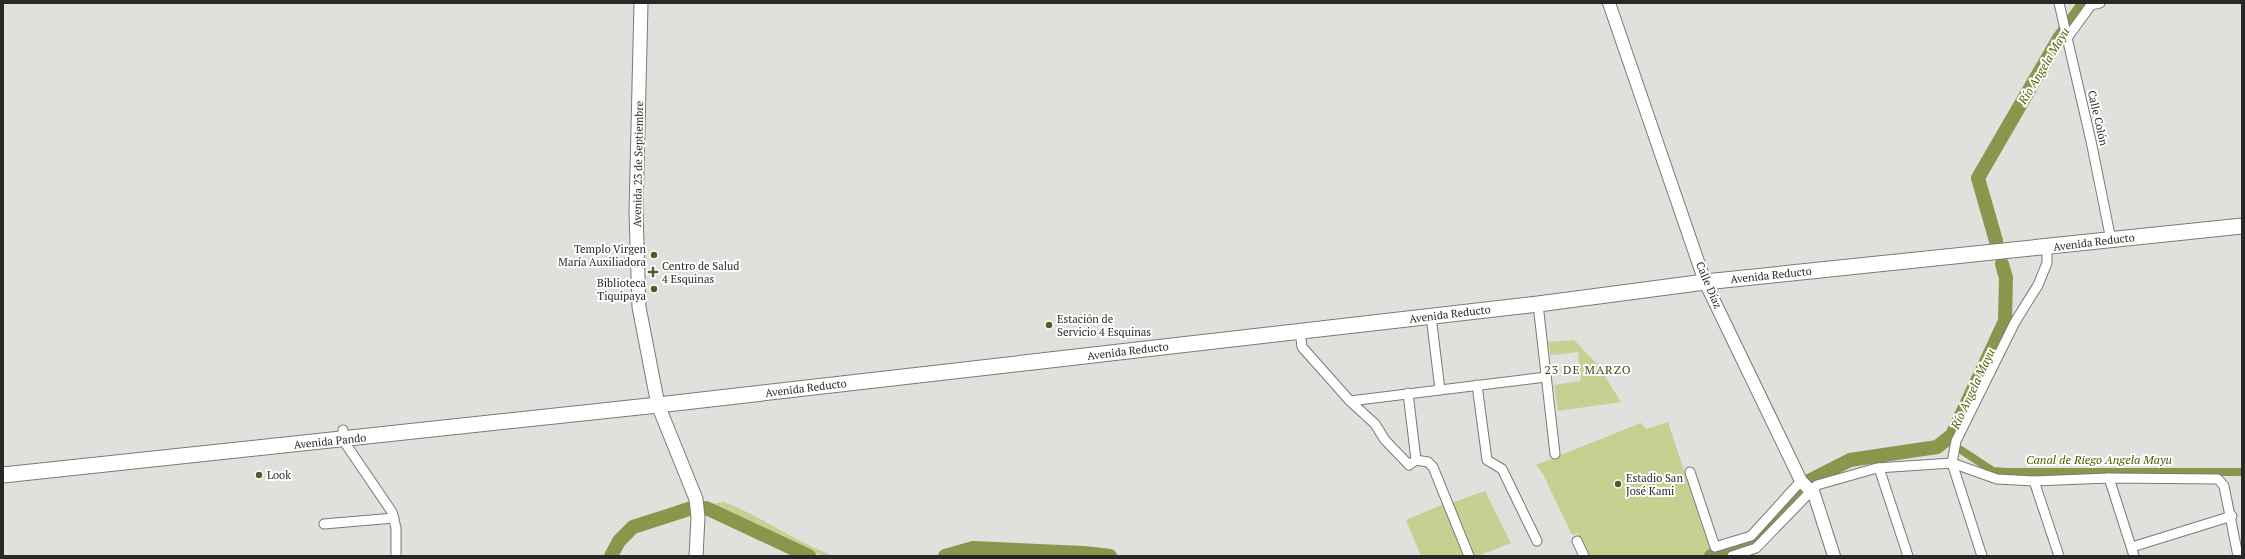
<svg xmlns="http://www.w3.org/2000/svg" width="2245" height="559" font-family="'PT Serif',serif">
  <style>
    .green { fill: #c5d091 }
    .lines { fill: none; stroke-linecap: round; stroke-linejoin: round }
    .canal { stroke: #8b964c; stroke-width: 8 }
    .river { stroke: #8b964c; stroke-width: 14 }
    .minor-casing { stroke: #797a76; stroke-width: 11 }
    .tertiary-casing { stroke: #797a76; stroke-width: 14 }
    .secondary-casing { stroke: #797a76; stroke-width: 15 }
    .primary-casing { stroke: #797a76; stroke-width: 17 }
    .minor { stroke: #fff; stroke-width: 9 }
    .tertiary { stroke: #fff; stroke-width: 12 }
    .secondary { stroke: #fff; stroke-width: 13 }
    .primary { stroke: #fff; stroke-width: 15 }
    .poi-dot { fill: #545b2a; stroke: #fff; stroke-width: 1.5 }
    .labels { text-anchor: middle; stroke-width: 4; stroke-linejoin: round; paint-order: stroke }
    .street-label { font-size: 11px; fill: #282826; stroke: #fff }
    .poi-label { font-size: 11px; fill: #282826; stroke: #fff; text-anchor: start }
    .water-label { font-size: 12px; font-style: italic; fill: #525b00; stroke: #fff }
    .neighbourhood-label { font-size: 12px; letter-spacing: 1px; fill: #40470b; stroke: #fff }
  </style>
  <rect width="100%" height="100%" fill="#e0e1dd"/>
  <g class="green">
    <polygon points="1574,340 1598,365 1621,402 1558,411 1554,385 1581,381 1578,352 1551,355 1548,342"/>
    <polygon points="1668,422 1705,535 1713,549 1721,549 1724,556 1585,556 1577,533 1572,535 1543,474 1536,465 1641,423 1646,429"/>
    <polygon points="1485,491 1511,543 1478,556 1473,556 1451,503"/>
    <path d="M724 502C763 517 795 542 834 556 811 556 791 544 770 534 749 523 727 513 705 505Z"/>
    <polygon points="1444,504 1465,556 1421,556 1406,520"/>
  </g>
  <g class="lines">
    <polyline class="canal" points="1961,450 1993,471 2006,472 2242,472"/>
    <g class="river">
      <polyline points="1996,241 1978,178 2058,40 2085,3"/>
      <polyline points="1809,481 1850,460 1937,447 1952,435 2005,321 2006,278 2002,264"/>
      <polyline points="706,508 809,556"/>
      <polyline points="611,556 619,541 633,527 692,508"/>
      <polyline points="945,556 973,548 1084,553 1110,556"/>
      <polyline points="1711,556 1753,543 1800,491"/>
    </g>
    <g class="minor-casing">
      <g id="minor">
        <polyline points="2059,3 2091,141 2111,240"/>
        <polyline points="2067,38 2091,5 2100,3"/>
        <polyline points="1538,304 1555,454"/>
        <polyline points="1431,316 1440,390"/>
        <polyline points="1300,331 1302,347 1350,401 1375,424 1385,440 1409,465 1416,460"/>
        <polyline points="1477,385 1487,460 1502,469 1537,541"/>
        <polyline points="1408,393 1416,460 1428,462 1433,467 1469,556"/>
        <polyline points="1350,401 1546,377"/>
        <polyline points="343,430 343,440 392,512 396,528 396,556"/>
        <polyline points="1879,468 1908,556"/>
        <polyline points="1690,472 1715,547 1751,536 1801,481"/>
        <polyline points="2109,478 2134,556"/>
        <polyline points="2034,481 2059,556"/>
        <polyline points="324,524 394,518"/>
        <polyline points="1577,541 1584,556"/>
        <polyline points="2132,547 2232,516"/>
        <polyline points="1732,556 1756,548 1817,485 1877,468 1952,463 1997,479 2034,481 2109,478 2218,479 2224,486 2238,556"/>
        <polyline points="1982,556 1952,463 1956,441 2015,322 2038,285 2047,263 2047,248"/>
      </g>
    </g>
    <g class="tertiary-casing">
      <polyline id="tertiary" points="1609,3 1705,282 1801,481 1814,494 1834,556"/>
    </g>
    <g class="secondary-casing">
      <polyline id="secondary" points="641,3 636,212 639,307 658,405 696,499 698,517 696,556"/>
    </g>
    <g class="primary-casing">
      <polyline id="primary" points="3,475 658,405 1538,304 1705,282 2242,226"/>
    </g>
    <use href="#minor" class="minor"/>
    <use href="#tertiary" class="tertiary"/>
    <use href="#secondary" class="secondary"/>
    <use href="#primary" class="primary"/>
  </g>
  <g class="poi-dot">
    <circle cx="654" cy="255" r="4"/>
    <path d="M651 266h4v4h4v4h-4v4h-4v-4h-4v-4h4z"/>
    <circle cx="654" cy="289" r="4"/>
    <circle cx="1049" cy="325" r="4"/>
    <circle cx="259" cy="475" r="4"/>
    <circle cx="1618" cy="484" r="4"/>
  </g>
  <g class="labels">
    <g class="street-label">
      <text transform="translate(2098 118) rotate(77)" y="4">Calle Colón</text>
      <text transform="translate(638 164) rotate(-89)" y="4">Avenida 23 de Septiembre</text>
      <text transform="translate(2094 242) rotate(-7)" y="4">Avenida Reducto</text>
      <text transform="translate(1771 275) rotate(-6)" y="4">Avenida Reducto</text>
      <text transform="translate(1709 285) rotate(67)" y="4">Calle Díaz</text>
      <text transform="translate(1450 314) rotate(-7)" y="4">Avenida Reducto</text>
      <text transform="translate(1128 351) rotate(-7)" y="4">Avenida Reducto</text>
      <text transform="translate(806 388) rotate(-7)" y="4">Avenida Reducto</text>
      <text transform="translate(330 441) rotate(-6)" y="4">Avenida Pando</text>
    </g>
    <g class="poi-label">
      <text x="646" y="253" text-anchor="end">Templo Virgen<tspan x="646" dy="13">María Auxiliadora</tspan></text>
      <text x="662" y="270">Centro de Salud<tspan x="662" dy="13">4 Esquinas</tspan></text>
      <text x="646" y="287" text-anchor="end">Biblioteca<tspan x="646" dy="13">Tiquipaya</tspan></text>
      <text x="1057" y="323">Estación de<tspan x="1057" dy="13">Servicio 4 Esquinas</tspan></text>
      <text x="267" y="479">Look</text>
      <text x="1626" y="482">Estadio San<tspan x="1626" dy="13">José Kami</tspan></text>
    </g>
    <g class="water-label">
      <text transform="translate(2044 66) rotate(-59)" y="4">Río Angela Mayu</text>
      <text transform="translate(1973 389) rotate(-65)" y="4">Río Angela Mayu</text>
      <text x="2099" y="464">Canal de Riego Angela Mayu</text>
    </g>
    <g class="neighbourhood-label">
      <text x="1588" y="374">23 DE MARZO</text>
    </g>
  </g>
  <rect width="2245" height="559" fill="none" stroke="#282826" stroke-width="8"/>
</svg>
